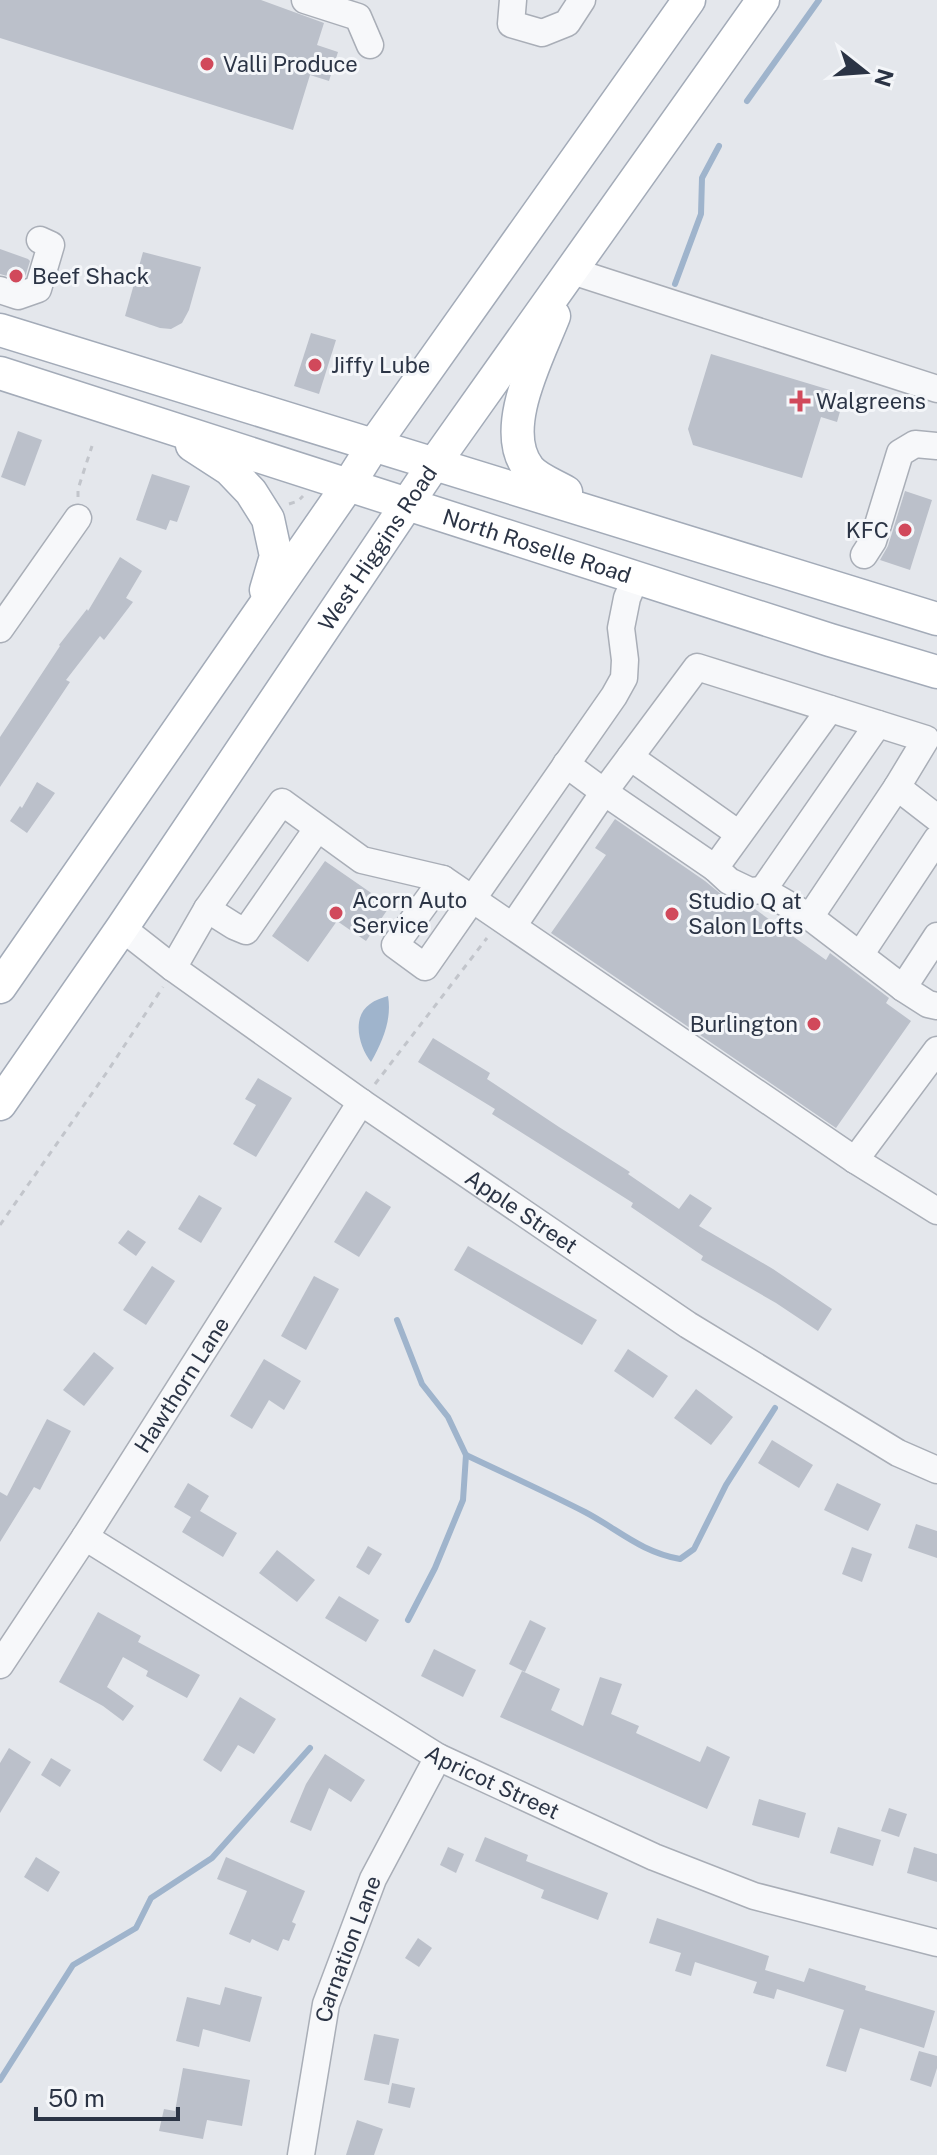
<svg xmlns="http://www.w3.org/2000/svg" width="937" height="2155" font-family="'Public Sans',sans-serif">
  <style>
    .water { fill: #9fb4cc }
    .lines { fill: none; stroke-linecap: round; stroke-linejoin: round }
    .stream { stroke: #9fb4cc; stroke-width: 6 }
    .building { fill: #bbc0ca }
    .minor-casing { stroke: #a9aeb7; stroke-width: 29 }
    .major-casing { stroke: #a3abb8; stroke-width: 35 }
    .path { stroke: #c2c5cb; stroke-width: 3; stroke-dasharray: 6 6; stroke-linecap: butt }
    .minor { stroke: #f7f8fa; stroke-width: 26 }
    .major { stroke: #fff; stroke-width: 32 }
    .poi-dot { fill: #d1495b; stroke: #f4f6f9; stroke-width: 3 }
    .labels { text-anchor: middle; stroke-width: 6; stroke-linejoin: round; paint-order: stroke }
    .poi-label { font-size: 22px; fill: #2b3445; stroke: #f4f6f9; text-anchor: start }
    .street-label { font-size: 22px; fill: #2b3445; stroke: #f4f6f9 }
  </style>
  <rect width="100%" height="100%" fill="#e4e7ec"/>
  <path class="water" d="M388 996C392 1019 383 1041 371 1062 359 1047 351 1017 370 1004 375 1000 382 998 388 996Z"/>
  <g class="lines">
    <g class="stream">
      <polyline points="747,101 819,0"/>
      <polyline points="675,284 701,214 702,178 719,146"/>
      <polyline points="397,1320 422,1384 448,1417 466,1455"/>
      <path d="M466 1455C506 1474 546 1492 585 1512 619 1530 641 1552 680 1559L694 1549 726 1485 775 1408"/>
      <polyline points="408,1620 435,1568 463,1500 466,1455"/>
      <polyline points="0,2080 73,1965 136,1928 151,1898 212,1858 310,1748"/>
    </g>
  </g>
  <g class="building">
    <polygon points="0,0 261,0 324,23 317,45 338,52 329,81 310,75 293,130 0,38"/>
    <polygon points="0,249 28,259 30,261 25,277 18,279 0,274"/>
    <polygon points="143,252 201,267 189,310 182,323 171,329 160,328 125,316"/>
    <polygon points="311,333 336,340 319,394 294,386"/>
    <polygon points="711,354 830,390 828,396 843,401 837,422 821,417 802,478 693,445 688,429"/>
    <polygon points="18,431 42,440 25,486 1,477"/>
    <polygon points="152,474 190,486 177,522 170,520 166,530 136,520"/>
    <polygon points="905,491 932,500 910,570 880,560 888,546"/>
    <polygon points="120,557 142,571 126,598 133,602 104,640 100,636 66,680 70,682 0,787 0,737 60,646 59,645 87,609 88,611"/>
    <polygon points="37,782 55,793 27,833 10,821 20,806 22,808"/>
    <polygon points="615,819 705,881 722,895 743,905 752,907 826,960 830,953 889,998 886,1003 911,1021 836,1128 551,933 606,855 595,848"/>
    <polygon points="325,861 390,906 366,941 337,921 308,962 272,936"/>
    <polygon points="433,1038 490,1073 487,1079 559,1127 630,1172 628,1174 679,1209 690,1194 712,1208 699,1226 773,1269 832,1309 818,1331 776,1303 701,1260 703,1256 631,1207 633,1203 492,1114 495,1109 418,1062"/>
    <polygon points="258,1078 292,1098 256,1157 233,1144 256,1105 245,1099"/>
    <polygon points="366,1191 391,1207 359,1257 334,1242"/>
    <polygon points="199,1195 222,1208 201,1243 178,1229"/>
    <polygon points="128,1230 146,1242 136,1256 118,1243"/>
    <polygon points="468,1246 597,1320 582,1345 454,1270"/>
    <polygon points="152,1266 175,1281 146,1325 123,1310"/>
    <polygon points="314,1276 339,1289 306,1350 281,1336"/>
    <polygon points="628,1349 668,1376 653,1398 614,1371"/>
    <polygon points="94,1352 114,1368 84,1406 63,1390"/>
    <polygon points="264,1359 301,1381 284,1410 269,1400 252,1429 230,1416"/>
    <polygon points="696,1389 733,1417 711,1445 674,1418"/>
    <polygon points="47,1419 71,1431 40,1490 34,1487 0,1542 0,1492 7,1496"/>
    <polygon points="772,1440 813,1465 799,1488 758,1463"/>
    <polygon points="188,1483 209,1496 200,1511 237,1533 223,1557 182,1532 191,1517 174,1507"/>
    <polygon points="837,1483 881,1504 868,1531 824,1510"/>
    <polygon points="916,1524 937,1531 937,1558 908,1548"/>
    <polygon points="368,1546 382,1554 369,1575 356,1567"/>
    <polygon points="852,1547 872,1554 862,1582 842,1574"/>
    <polygon points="277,1550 315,1580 297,1602 259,1573"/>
    <polygon points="339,1596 379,1620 366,1642 325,1618"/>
    <polygon points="98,1612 141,1636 138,1642 200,1675 187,1698 146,1676 148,1671 123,1657 107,1687 134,1706 123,1721 103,1706 59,1682"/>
    <polygon points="530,1620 546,1628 525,1672 509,1664"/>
    <polygon points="434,1649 476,1670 463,1697 421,1676"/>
    <polygon points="522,1671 560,1689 551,1710 583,1726 600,1677 622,1684 611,1714 639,1726 636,1733 700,1762 707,1746 730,1757 707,1809 500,1717"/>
    <polygon points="240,1697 276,1719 254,1754 238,1745 221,1772 203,1760"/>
    <polygon points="9,1748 31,1762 0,1813 0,1763"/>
    <polygon points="325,1754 365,1780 351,1802 329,1788 311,1831 290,1822 306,1784"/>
    <polygon points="51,1758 71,1770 60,1787 41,1775"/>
    <polygon points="759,1799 806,1813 799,1838 752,1825"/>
    <polygon points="889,1808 907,1814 899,1837 881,1831"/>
    <polygon points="838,1827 881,1840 873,1866 830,1853"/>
    <polygon points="485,1837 528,1855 526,1861 608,1893 598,1920 541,1898 544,1890 475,1861"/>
    <polygon points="448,1847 464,1854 456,1873 440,1865"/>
    <polygon points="914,1847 937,1854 937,1882 907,1873"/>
    <polygon points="36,1857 60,1872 48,1892 24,1877"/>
    <polygon points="226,1857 305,1891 292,1922 296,1924 289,1941 283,1939 278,1951 252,1939 250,1943 229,1934 247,1891 217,1879"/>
    <polygon points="657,1918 769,1956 765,1970 804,1982 809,1968 866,1986 865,1990 935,2011 924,2048 860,2028 846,2072 826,2066 844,2010 777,1989 774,1999 753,1993 757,1982 695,1962 691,1976 675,1971 681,1953 649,1943"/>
    <polygon points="418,1938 432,1948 419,1967 405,1958"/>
    <polygon points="225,1987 262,1997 250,2042 203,2029 199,2047 176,2041 187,1997 220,2005"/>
    <polygon points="374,2034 399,2039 389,2085 364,2080"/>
    <polygon points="919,2051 937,2056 937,2068 931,2087 910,2080"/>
    <polygon points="183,2068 250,2080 242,2126 207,2120 203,2139 159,2131 164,2109 175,2111"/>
    <polygon points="392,2083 415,2088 410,2108 388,2103"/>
    <polygon points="357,2120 383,2129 374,2155 346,2155"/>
  </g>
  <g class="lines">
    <g class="minor-casing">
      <g id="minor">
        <polyline points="305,0 358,17 370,45"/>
        <polyline points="513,0 511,24 542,33 567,23 582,0"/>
        <polyline points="572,271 937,389"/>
        <polyline points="0,290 18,296 38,289 51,245 40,240"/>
        <polyline points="864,555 873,541 900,453 915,444 937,446"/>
        <polyline points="0,629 78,518"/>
        <polyline points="630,757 739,834"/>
        <polyline points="566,764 604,792 697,667 926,739 897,787 937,818"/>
        <polyline points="897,787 810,917 903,988"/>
        <polyline points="443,879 395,945 425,967 614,696 624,678 625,660 621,628 627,598 636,577"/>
        <polyline points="763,890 750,891 729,881 715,868 830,709"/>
        <polyline points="207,909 234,926 246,931 317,829"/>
        <polyline points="810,917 763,890 878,724"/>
        <polyline points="513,926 604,792 715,868"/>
        <path id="s1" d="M122 928 173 968 361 1102 688 1325 898 1453 937 1470"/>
        <polyline points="937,936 903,988 928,1004 937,1006"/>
        <polyline points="860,955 937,839"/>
        <polyline points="173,968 207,909 282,802 362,860 443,879 855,1160 937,1211"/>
        <polyline points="855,1160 937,1050"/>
        <path id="s2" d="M85 1537 438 1757 654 1857 754 1896 937 1943"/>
        <path id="s3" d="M0 1665 85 1537 361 1102"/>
        <path id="s4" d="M301 2155 326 2004 373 1879 438 1757"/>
      </g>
    </g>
    <g class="major-casing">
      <g id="major">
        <path d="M554 316C538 357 498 430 529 469 537 479 554 485 566 492"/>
        <polyline points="0,330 937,619"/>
        <path id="s5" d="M0 373 830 640 937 672"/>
        <polyline points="192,445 229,469 251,492 268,519 276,556 266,590"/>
        <polyline points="0,987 349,484 373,446 689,0"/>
        <path id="s6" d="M0 1104 122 928 434 464 763 0"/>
      </g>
    </g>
    <g class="path">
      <polyline points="78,497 78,489 92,446"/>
      <polyline points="289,504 298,501 303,496"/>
      <polyline points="375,1084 487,938"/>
      <polyline points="0,1225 107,1072 163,987"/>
    </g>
    <use href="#minor" class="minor"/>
    <use href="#major" class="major"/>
  </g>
  <g class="poi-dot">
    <circle cx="207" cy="64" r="8"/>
    <circle cx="16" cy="276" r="8"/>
    <circle cx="315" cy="365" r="8"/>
    <path d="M796 389h8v8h8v8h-8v8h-8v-8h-8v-8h8z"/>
    <circle cx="905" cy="530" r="8"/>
    <circle cx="336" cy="913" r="8"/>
    <circle cx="672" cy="914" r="8"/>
    <circle cx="814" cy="1024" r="8"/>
  </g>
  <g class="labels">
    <g class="poi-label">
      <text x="223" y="72">Valli Produce</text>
      <text x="32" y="284">Beef Shack</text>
      <text x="331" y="373">Jiffy Lube</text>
      <text x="816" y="409">Walgreens</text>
      <text x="889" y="538" text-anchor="end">KFC</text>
      <text x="352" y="908">Acorn Auto<tspan x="352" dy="25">Service</tspan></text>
      <text x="688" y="909">Studio Q at<tspan x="688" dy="25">Salon Lofts</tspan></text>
      <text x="798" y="1032" text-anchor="end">Burlington</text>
    </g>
    <g class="street-label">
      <text dy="8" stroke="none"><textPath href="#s5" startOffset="564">North Roselle Road</textPath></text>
      <text dy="8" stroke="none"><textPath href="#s6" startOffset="672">West Higgins Road</textPath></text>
      <text dy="8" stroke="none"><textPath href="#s1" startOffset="490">Apple Street</textPath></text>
      <text dy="8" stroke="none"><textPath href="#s3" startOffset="334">Hawthorn Lane</textPath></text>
      <text dy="8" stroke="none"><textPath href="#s2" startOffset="476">Apricot Street</textPath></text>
      <text dy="8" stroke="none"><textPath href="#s4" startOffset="212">Carnation Lane</textPath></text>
    </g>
  </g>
  <g transform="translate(865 72) rotate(107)" stroke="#f4f6f9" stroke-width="6" paint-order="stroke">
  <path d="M0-6L14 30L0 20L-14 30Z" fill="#2b3445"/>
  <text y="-12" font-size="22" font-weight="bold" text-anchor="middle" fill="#2b3445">N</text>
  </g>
  <path d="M36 2107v12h142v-12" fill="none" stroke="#2b3445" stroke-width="4"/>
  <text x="48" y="2107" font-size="24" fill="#2b3445" stroke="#f4f6f9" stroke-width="6" paint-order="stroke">50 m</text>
</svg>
